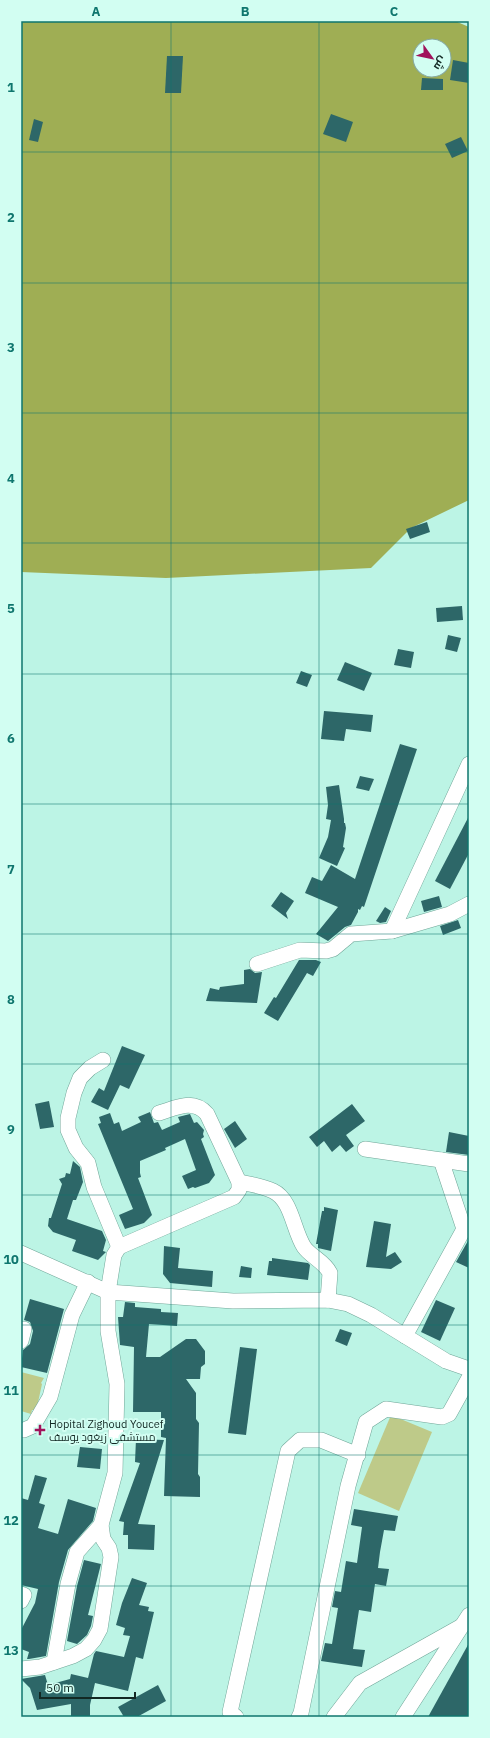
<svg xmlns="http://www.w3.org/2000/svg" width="490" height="1738" font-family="'IBM Plex Sans',Cairo,sans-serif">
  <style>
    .green { fill: #beca89 }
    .forest { fill: #9fae54; fill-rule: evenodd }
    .building { fill: #2d6768 }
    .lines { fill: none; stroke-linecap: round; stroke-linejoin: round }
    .minor-casing { stroke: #70a698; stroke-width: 16 }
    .minor { stroke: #fff; stroke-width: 15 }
    .grid { fill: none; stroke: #0f766e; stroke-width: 1; stroke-opacity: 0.55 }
    .poi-dot { fill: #a0125b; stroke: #d2fef2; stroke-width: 1.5 }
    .labels { text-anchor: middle; stroke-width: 4; stroke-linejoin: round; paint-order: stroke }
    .poi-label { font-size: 11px; fill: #122823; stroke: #d2fef2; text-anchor: start }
    .neatline { fill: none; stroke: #0f766e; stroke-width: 1.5 }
    .grid-label { font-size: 13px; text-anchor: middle; font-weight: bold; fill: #0f766e }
  </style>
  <rect width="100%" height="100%" fill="#bcf4e5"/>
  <g class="green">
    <polygon points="21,1372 44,1378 41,1383 42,1384 37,1407 35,1410 32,1410 31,1414 21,1411"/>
    <polygon points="391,1415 432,1432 399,1511 358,1493"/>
  </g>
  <path class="forest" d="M21 21H455L469 27V500L411 528 371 568 166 578 21 572ZM420 46H444V70H420Z"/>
  <g class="building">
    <polygon points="167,56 183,56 181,93 165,93"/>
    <polygon points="453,60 469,63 469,83 450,80"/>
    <polygon points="422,78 443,79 443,90 421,90"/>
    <polygon points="331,114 353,122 346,142 323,134"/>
    <polygon points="34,119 43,122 38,142 29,140"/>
    <polygon points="461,137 468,151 452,158 445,144"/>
    <polygon points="427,522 430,532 410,539 406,529"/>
    <polygon points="462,606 463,620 437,622 436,608"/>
    <polygon points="448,635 461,638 457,652 445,649"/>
    <polygon points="398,649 414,652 411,668 394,665"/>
    <polygon points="345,662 372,673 364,691 337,680"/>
    <polygon points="301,671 312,675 307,687 296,683"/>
    <polygon points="324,711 373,715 371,732 346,729 344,741 321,739"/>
    <polygon points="400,744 417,749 364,907 362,906 360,910 358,909 358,912 351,925 345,927 328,941 316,934 338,907 305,893 312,877 322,881 331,865 355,879"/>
    <polygon points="360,776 374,779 369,791 356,788"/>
    <polygon points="339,785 344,819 344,823 345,823 346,828 343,847 345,848 337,866 319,858 328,837 331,820 326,819 328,805 326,787"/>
    <polygon points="469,816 469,853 450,889 435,881"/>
    <polygon points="281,892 294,901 286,913 288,919 271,906"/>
    <polygon points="439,896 442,907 424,912 421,901"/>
    <polygon points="385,907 391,911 386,922 380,923 376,921"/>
    <polygon points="458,920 461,928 443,935 440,926"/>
    <polygon points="299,960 316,960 321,962 313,976 307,973 278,1021 264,1013 274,997 276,998"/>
    <polygon points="250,969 255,973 262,972 257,1003 206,1001 210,988 219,990 220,987 244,984 244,970"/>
    <polygon points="122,1046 145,1055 129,1089 120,1085 108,1110 91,1102 99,1088 104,1091"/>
    <polygon points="49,1101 54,1127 40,1129 35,1104"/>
    <polygon points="352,1104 365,1121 346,1135 354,1146 346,1152 340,1145 332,1152 324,1141 317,1147 309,1137"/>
    <polygon points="150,1112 154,1123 158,1122 162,1130 180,1122 178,1117 190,1114 194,1123 197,1122 204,1130 203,1134 204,1137 201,1139 215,1175 209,1183 195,1188 193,1187 188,1189 182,1176 196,1170 185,1139 165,1148 166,1150 140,1161 140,1173 141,1177 138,1178 152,1215 144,1223 125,1229 119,1215 133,1209 98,1124 101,1123 99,1117 110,1113 114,1124 119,1122 122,1131 141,1122 138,1117"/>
    <polygon points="235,1121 247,1139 235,1148 224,1129"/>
    <polygon points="449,1132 469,1136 469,1155 446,1152"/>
    <polygon points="73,1161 80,1167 83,1182 76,1200 73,1200 67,1219 102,1231 106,1240 103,1251 106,1252 98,1260 72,1251 76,1240 53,1232 48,1226 49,1218 51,1218 62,1184 59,1179 65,1177 66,1173 70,1174"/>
    <polygon points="324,1207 338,1210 331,1251 318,1248 318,1244 316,1244 322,1211 324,1211"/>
    <polygon points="374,1221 391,1224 386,1257 395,1252 402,1262 391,1269 366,1267"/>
    <polygon points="469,1239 469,1268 456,1262"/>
    <polygon points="164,1246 180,1248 178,1268 213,1271 212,1287 170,1283 163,1274"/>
    <polygon points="272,1258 308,1263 310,1265 308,1280 267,1275 269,1261 272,1261"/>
    <polygon points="241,1266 252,1268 251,1278 239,1277"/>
    <polygon points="30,1299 64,1309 47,1373 21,1367 23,1350 30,1344 33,1331 30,1322 24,1320"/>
    <polygon points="436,1300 455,1308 440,1341 421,1332"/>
    <polygon points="125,1302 135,1303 135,1307 161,1309 161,1312 178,1313 177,1326 149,1324 146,1357 160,1357 186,1339 196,1339 205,1351 205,1364 201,1367 200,1379 186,1379 196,1393 196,1419 199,1423 198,1474 200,1477 200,1497 164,1496 166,1438 161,1437 161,1412 133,1412 134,1347 120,1345 118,1317 123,1317"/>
    <polygon points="340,1329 352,1333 347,1346 335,1341"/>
    <polygon points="240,1347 257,1349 246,1435 228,1433"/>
    <polygon points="136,1439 164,1440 138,1524 155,1525 154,1550 128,1549 128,1535 123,1535 124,1522 119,1521 140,1463 135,1462"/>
    <polygon points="80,1447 102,1449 100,1469 77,1467"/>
    <polygon points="35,1475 47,1478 39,1503 45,1505 38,1528 58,1534 68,1499 96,1508 93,1521 68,1550 59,1582 46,1656 29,1659 27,1659 29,1652 21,1649 21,1630 35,1603 38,1589 21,1585 21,1498 28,1500"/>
    <polygon points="354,1509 398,1516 395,1531 384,1530 380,1552 378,1568 389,1569 386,1586 375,1584 371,1612 359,1610 353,1649 365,1650 362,1667 321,1661 325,1643 332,1644 338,1608 332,1607 335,1591 341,1592 346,1561 357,1563 362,1527 351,1525"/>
    <polygon points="84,1560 101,1564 88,1615 93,1616 91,1626 87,1635 77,1644 67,1641 77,1586"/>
    <polygon points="132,1578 147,1583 139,1605 149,1607 148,1611 154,1612 143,1659 136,1657 128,1691 95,1683 90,1705 90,1717 71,1717 71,1704 37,1710 30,1688 21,1679 45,1675 48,1685 70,1679 71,1674 88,1678 94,1654 96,1651 124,1657 130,1636 123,1635 125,1628 116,1625 122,1603"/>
    <polygon points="469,1643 469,1717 428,1717"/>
    <polygon points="158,1685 166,1701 137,1717 124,1717 118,1707"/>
  </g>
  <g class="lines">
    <g class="minor-casing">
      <g id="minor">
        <polyline points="392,931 469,764"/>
        <polyline points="257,964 300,950 326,951 333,949 351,934 392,931 450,914 469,904"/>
        <polyline points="103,1060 90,1068 80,1078 74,1093 68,1118 68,1130 76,1148 88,1163 94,1187 119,1247"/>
        <polyline points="365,1149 441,1160"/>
        <path d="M239 1182C250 1184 263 1186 273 1191 292 1200 293 1230 304 1247 311 1257 324 1261 330 1273L328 1300"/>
        <polyline points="21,1253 108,1292 233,1301 328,1300 348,1304 371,1315 446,1361 469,1369"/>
        <polyline points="405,1336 464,1229 441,1160 469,1164"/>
        <polyline points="21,1341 24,1329"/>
        <polyline points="24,1430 33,1426 50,1397 72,1315 88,1282"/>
        <polyline points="21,1594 24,1595 21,1601"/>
        <polyline points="54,1662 68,1584 77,1552 101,1525"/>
        <path d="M21 1669 40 1667 73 1656 86 1649 94 1640 100 1629 111 1557 109 1548 103 1539 101 1525 115 1473 117 1384 108 1331V1292L114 1255 119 1247 234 1197 239 1190V1182L207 1114C193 1098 176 1108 159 1113"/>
        <polyline points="236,1717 230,1712 288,1451 300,1440 321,1440 358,1455"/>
        <polyline points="299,1717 301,1713 348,1486 366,1422 386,1409 442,1417 449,1414 469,1378"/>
        <polyline points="334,1717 360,1683 460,1627"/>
        <polyline points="403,1717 469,1615"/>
      </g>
    </g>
    <use href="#minor" class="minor"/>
  </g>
  <path class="grid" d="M171 21V1717M319 21V1717M21 152H469M21 283H469M21 413H469M21 543H469M21 674H469M21 804H469M21 934H469M21 1064H469M21 1195H469M21 1325H469M21 1455H469M21 1586H469"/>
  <path class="poi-dot" d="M38 1424h4v4h4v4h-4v4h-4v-4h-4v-4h4z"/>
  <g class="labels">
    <g class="poi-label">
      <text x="49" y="1428">Hopital Zighoud Youcef<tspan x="49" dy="13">مستشفى زيغود يوسف</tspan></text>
    </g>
  </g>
  <rect width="490" height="1738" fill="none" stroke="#d2fef2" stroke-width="44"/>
  <g transform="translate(432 58) rotate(123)"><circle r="19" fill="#d2fef2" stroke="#85a89f"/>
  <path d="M0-3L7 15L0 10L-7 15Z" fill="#a0125b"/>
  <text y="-6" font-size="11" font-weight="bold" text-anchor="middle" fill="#122823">ش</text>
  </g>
  <path d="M40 1692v6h95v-6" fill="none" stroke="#122823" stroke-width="2"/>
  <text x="46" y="1692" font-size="12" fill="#122823" stroke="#d2fef2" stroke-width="3" paint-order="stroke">50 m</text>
  <rect x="22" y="22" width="446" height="1694" class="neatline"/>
  <g class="grid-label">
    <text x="96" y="16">A</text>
    <text x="245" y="16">B</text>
    <text x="394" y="16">C</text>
    <text x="11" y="92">1</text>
    <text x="11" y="222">2</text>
    <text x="11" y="352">3</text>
    <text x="11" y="483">4</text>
    <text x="11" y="613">5</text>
    <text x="11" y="743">6</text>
    <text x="11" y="874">7</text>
    <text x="11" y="1004">8</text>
    <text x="11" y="1134">9</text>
    <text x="11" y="1264">10</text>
    <text x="11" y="1395">11</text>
    <text x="11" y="1525">12</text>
    <text x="11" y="1655">13</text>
  </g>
</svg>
